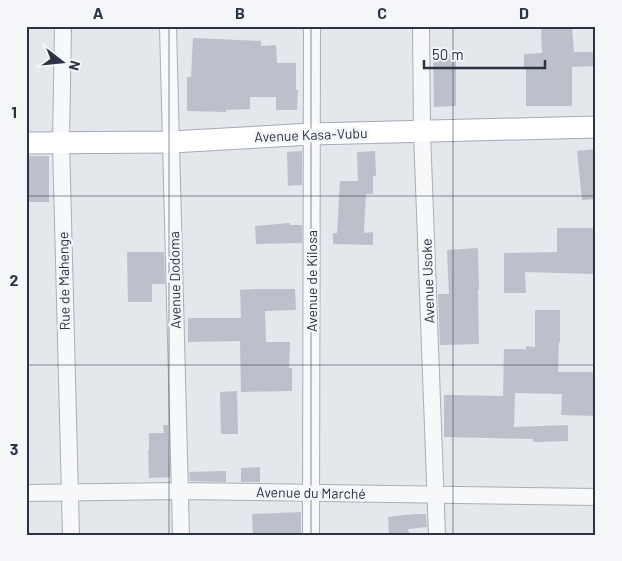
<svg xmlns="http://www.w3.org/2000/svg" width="622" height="561" font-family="Barlow,sans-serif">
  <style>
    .building { fill: #bbc0ca }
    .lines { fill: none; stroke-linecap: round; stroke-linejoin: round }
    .minor-casing { stroke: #a9aeb7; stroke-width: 18 }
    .major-casing { stroke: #a3abb8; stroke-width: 23 }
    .minor { stroke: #f7f8fa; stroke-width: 16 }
    .major { stroke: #fff; stroke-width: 21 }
    .grid { fill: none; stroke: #2b3445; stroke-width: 1; stroke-opacity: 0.55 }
    .labels { text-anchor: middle; stroke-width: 5; stroke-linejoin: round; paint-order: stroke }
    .street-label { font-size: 14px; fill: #2b3445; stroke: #f4f6f9 }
    .neatline { fill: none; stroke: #2b3445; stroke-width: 2 }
    .grid-label { font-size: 16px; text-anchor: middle; font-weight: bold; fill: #2b3445 }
  </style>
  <rect width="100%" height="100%" fill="#e4e7ec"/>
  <g class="building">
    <polygon points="541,26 572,26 574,52 596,52 596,66 572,67 572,106 526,106 526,68 524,68 524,54 542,53"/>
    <polygon points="193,38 261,41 261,46 276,45 277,63 296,63 296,90 298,90 297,110 276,110 276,97 250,97 250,109 226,110 226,112 187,111 187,77 191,77"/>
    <polygon points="433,54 456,54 456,106 434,107"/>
    <polygon points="596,149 596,199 582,200 577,151"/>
    <polygon points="302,151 302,185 288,186 287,152"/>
    <polygon points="375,151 376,176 373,176 373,194 366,194 364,233 373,232 373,245 333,244 333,233 337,233 340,181 358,181 357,152"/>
    <rect x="26" y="156" width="23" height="46"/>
    <polygon points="290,223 290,225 302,225 302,243 256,244 255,226"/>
    <polygon points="557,228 596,228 596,274 525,272 526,293 504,293 504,253 557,252"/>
    <polygon points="478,248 479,289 478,290 479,344 440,345 438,294 449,294 447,250"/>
    <polygon points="127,252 164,252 165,284 152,284 152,302 128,302"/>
    <polygon points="254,289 295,289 296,310 265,311 266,342 290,342 289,368 292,368 292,391 241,392 240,341 188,342 188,318 241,318 240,290"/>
    <polygon points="535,310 560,310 560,342 559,342 558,372 596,372 596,416 561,415 562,394 515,393 514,427 568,425 568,441 533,442 533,439 444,437 444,395 503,396 504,349 526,349 526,346 535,347"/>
    <polygon points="237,391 238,434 221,434 220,392"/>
    <polygon points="163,425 168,425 170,477 149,478 148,450 149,450 149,433 164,433"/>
    <polygon points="260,467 260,482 241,482 241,468"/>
    <polygon points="226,471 226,482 190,481 189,472"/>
    <polygon points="301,512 301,535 253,535 252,514"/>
    <polygon points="414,514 426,514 427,527 408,529 409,535 389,535 388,517"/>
  </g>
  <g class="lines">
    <g class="minor-casing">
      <g id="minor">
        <polyline points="63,26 61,142 71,535"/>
        <polyline points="168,26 181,535"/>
        <polyline points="421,26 422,132 437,535"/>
        <polyline points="26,493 180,491 596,497"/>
        <polyline points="311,535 312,26"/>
      </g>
    </g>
    <g class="major-casing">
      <polyline id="major" points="26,143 171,142 312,134 596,127"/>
    </g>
    <use href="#minor" class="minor"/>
    <use href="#major" class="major"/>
  </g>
  <path class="grid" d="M169 26V535M311 26V535M453 26V535M26 196H596M26 365H596"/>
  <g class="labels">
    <g class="street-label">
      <text transform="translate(311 135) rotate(-2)" y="5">Avenue Kasa-Vubu</text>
      <text transform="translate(175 280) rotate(-91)" y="5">Avenue Dodoma</text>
      <text transform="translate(64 281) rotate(-91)" y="5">Rue de Mahenge</text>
      <text transform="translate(312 281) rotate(-90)" y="5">Avenue de Kilosa</text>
      <text transform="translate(428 281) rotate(-92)" y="5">Avenue Usoke</text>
      <text transform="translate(311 493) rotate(1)" y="5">Avenue du Marché</text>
    </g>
  </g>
  <rect width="622" height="561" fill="none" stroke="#f4f6f9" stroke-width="55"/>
  <g transform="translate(62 62) rotate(106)" stroke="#f4f6f9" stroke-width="4" paint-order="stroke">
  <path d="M0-4L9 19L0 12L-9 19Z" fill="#2b3445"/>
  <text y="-8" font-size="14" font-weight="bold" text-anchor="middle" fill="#2b3445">N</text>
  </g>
  <path d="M424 60v8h121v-8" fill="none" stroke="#2b3445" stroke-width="2.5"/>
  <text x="432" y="60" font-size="15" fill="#2b3445" stroke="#f4f6f9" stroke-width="4" paint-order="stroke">50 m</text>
  <rect x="28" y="28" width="566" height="506" class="neatline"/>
  <g class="grid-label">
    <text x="98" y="19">A</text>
    <text x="240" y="19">B</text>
    <text x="382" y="19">C</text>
    <text x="524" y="19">D</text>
    <text x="14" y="118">1</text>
    <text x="14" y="286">2</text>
    <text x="14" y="455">3</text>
  </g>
</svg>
